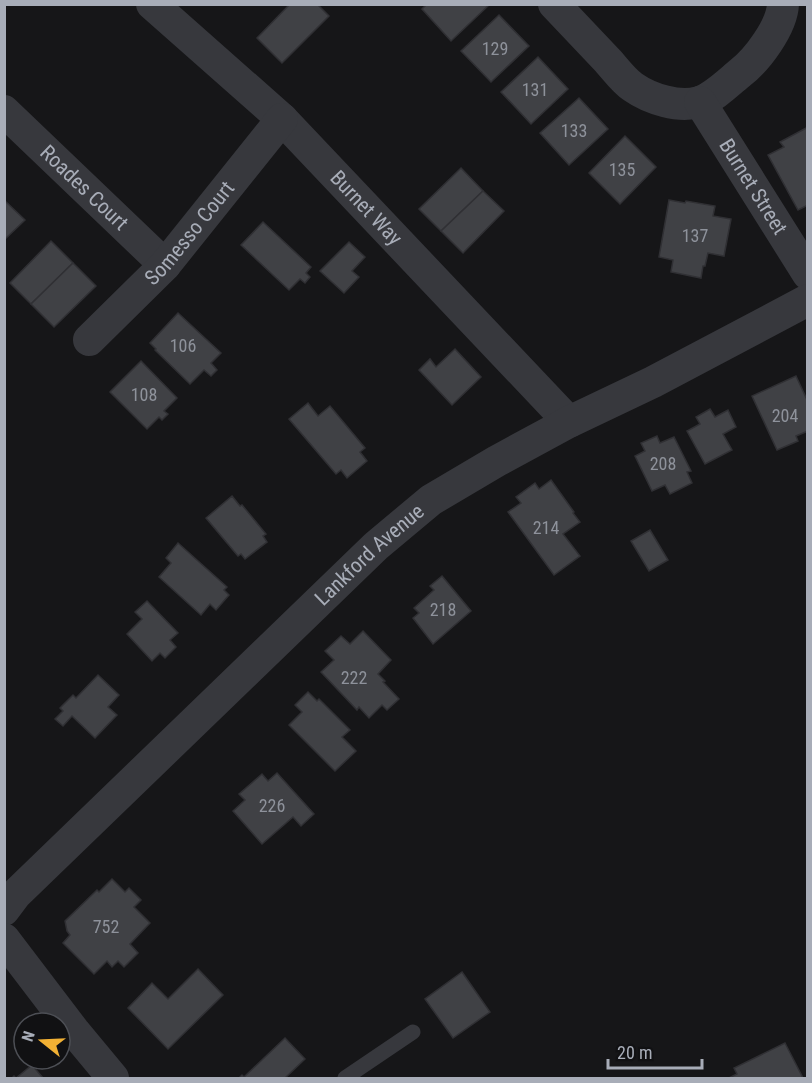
<svg xmlns="http://www.w3.org/2000/svg" width="812" height="1083" font-family="'Roboto Condensed',sans-serif">
  <style>
    .building { fill: #404145; stroke: #303034; stroke-width: 1.5 }
    .lines { fill: none; stroke-linecap: round; stroke-linejoin: round }
    .lane { stroke: #37383d; stroke-width: 15 }
    .street { stroke: #37383d; stroke-width: 32 }
    .labels { text-anchor: middle; stroke-width: 5; stroke-linejoin: round; paint-order: stroke }
    .number-label { font-size: 18px; fill: #8e929b }
    .street-label { font-size: 21px; fill: #a8adb8; stroke: #111113 }
  </style>
  <rect width="100%" height="100%" fill="#161618"/>
  <g class="building">
    <polygon points="290,4 318,4 318,5 329,16 282,63 257,38"/>
    <polygon points="427,4 489,4 489,5 451,41 422,9"/>
    <polygon points="499,15 529,46 491,82 461,51"/>
    <polygon points="538,57 568,89 531,124 501,92"/>
    <polygon points="579,98 608,129 569,165 540,133"/>
    <polygon points="808,127 808,205 798,210 768,155 784,147 780,142"/>
    <polygon points="625,136 656,167 620,204 589,173"/>
    <polygon points="461,168 483,191 441,231 419,209"/>
    <polygon points="483,191 504,211 463,253 441,231"/>
    <polygon points="4,200 25,220 4,240"/>
    <polygon points="669,200 685,203 686,201 715,206 713,216 731,219 724,256 708,253 705,266 703,266 701,278 671,272 673,260 659,257"/>
    <polygon points="263,222 311,267 306,273 310,277 305,283 300,279 289,290 241,245"/>
    <polygon points="51,241 73,263 31,304 10,283"/>
    <polygon points="349,242 365,257 352,271 359,277 344,293 320,271"/>
    <polygon points="73,263 96,286 54,327 31,304"/>
    <polygon points="178,313 221,353 211,363 217,370 211,376 204,370 190,384 155,350 156,349 150,343"/>
    <polygon points="455,349 481,377 452,405 419,370 430,359 436,367"/>
    <polygon points="141,361 177,398 164,411 168,414 162,420 159,417 147,429 110,392"/>
    <polygon points="796,376 808,402 808,431 796,436 798,441 777,450 752,396"/>
    <polygon points="308,403 318,416 330,406 365,448 360,452 367,461 347,478 341,470 336,474 289,419"/>
    <polygon points="710,409 715,417 728,410 736,427 723,434 732,450 705,464 687,431 700,424 696,417"/>
    <polygon points="657,436 660,443 674,437 691,471 687,472 692,483 670,494 665,485 652,491 635,456 645,451 641,443"/>
    <polygon points="551,480 574,512 573,513 580,522 563,534 580,556 554,575 508,512 521,503 516,497 535,483 539,489"/>
    <polygon points="232,496 240,506 242,505 266,534 263,536 267,542 245,559 241,554 238,556 206,518"/>
    <polygon points="650,530 668,560 649,571 631,541"/>
    <polygon points="178,543 227,587 224,590 229,595 216,610 210,604 201,615 159,577 171,563 166,558"/>
    <polygon points="442,576 471,611 433,644 413,618 419,613 414,608 434,590 430,586"/>
    <polygon points="147,601 178,633 170,640 176,647 165,658 160,653 152,661 127,634 142,619 135,612"/>
    <polygon points="363,631 391,660 378,674 385,681 383,682 399,699 387,710 382,705 369,718 359,707 357,710 321,672 334,660 325,651 341,636 350,644"/>
    <polygon points="98,675 119,695 108,707 117,715 95,738 72,716 63,726 55,719 63,711 60,708 73,695 76,698"/>
    <polygon points="308,692 317,701 319,699 350,730 342,737 356,751 335,771 289,725 302,712 295,705"/>
    <polygon points="277,773 314,814 301,826 293,817 262,844 233,811 245,800 239,794 262,774 268,781"/>
    <polygon points="112,879 125,892 129,888 141,900 134,907 150,923 130,944 138,953 124,967 118,961 112,967 107,961 94,974 63,943 70,935 67,931 65,921 97,890 99,892"/>
    <polygon points="198,969 223,995 168,1049 128,1008 152,983 168,999"/>
    <polygon points="462,972 490,1012 453,1038 425,999"/>
    <polygon points="285,1038 305,1059 285,1078 239,1078 242,1075 244,1077"/>
    <polygon points="785,1043 803,1078 729,1078 737,1074 734,1068"/>
    <polygon points="32,1065 43,1078 12,1078 14,1076 16,1078"/>
  </g>
  <g class="lines">
    <polyline class="lane" points="345,1078 413,1032"/>
    <g class="street">
      <path id="s1" d="M152 4 282 119 569 422"/>
      <path d="M554 4C572 23 590 42 608 61 616 70 624 81 633 87 650 99 679 108 699 102 713 98 729 82 740 73 757 60 782 27 783 4"/>
      <path id="s2" d="M700 102 808 274"/>
      <path id="s3" d="M4 111 165 265"/>
      <path id="s4" d="M89 340 165 265 282 119"/>
      <path id="s5" d="M4 910 16 894 376 546 431 500 497 461 569 422 653 382 808 300"/>
      <polyline points="4,939 74,1031 113,1078"/>
    </g>
  </g>
  <g class="labels">
    <g class="number-label">
      <text x="495" y="55">129</text>
      <text x="535" y="96">131</text>
      <text x="574" y="137">133</text>
      <text x="622" y="176">135</text>
      <text x="695" y="242">137</text>
      <text x="183" y="352">106</text>
      <text x="144" y="401">108</text>
      <text x="785" y="422">204</text>
      <text x="663" y="470">208</text>
      <text x="546" y="534">214</text>
      <text x="443" y="616">218</text>
      <text x="354" y="684">222</text>
      <text x="272" y="812">226</text>
      <text x="106" y="933">752</text>
    </g>
    <g class="street-label">
      <text dy="7" stroke="none"><textPath href="#s3" startOffset="111">Roades Court</textPath></text>
      <text dy="7" stroke="none"><textPath href="#s2" startOffset="100">Burnet Street</textPath></text>
      <text dy="7" stroke="none"><textPath href="#s1" startOffset="296">Burnet Way</textPath></text>
      <text dy="7" stroke="none"><textPath href="#s4" startOffset="147">Somesso Court</textPath></text>
      <text dy="7" stroke="none"><textPath href="#s5" startOffset="510">Lankford Avenue</textPath></text>
    </g>
  </g>
  <rect width="812" height="1083" fill="none" stroke="#a8adb8" stroke-width="12"/>
  <g transform="translate(42 1041) rotate(288)"><circle r="28" fill="#111113" stroke="#4d4f55" stroke-width="1.5"/>
  <path d="M0-4.5L10 22L0 15L-10 22Z" fill="#f2b134"/>
  <text y="-9" font-size="16" font-weight="bold" text-anchor="middle" fill="#a8adb8">N</text>
  </g>
  <path d="M608 1059v9h94v-9" fill="none" stroke="#a8adb8" stroke-width="3"/>
  <text x="617" y="1059" font-size="18" fill="#a8adb8" stroke="#111113" stroke-width="4.5" paint-order="stroke">20 m</text>
</svg>
